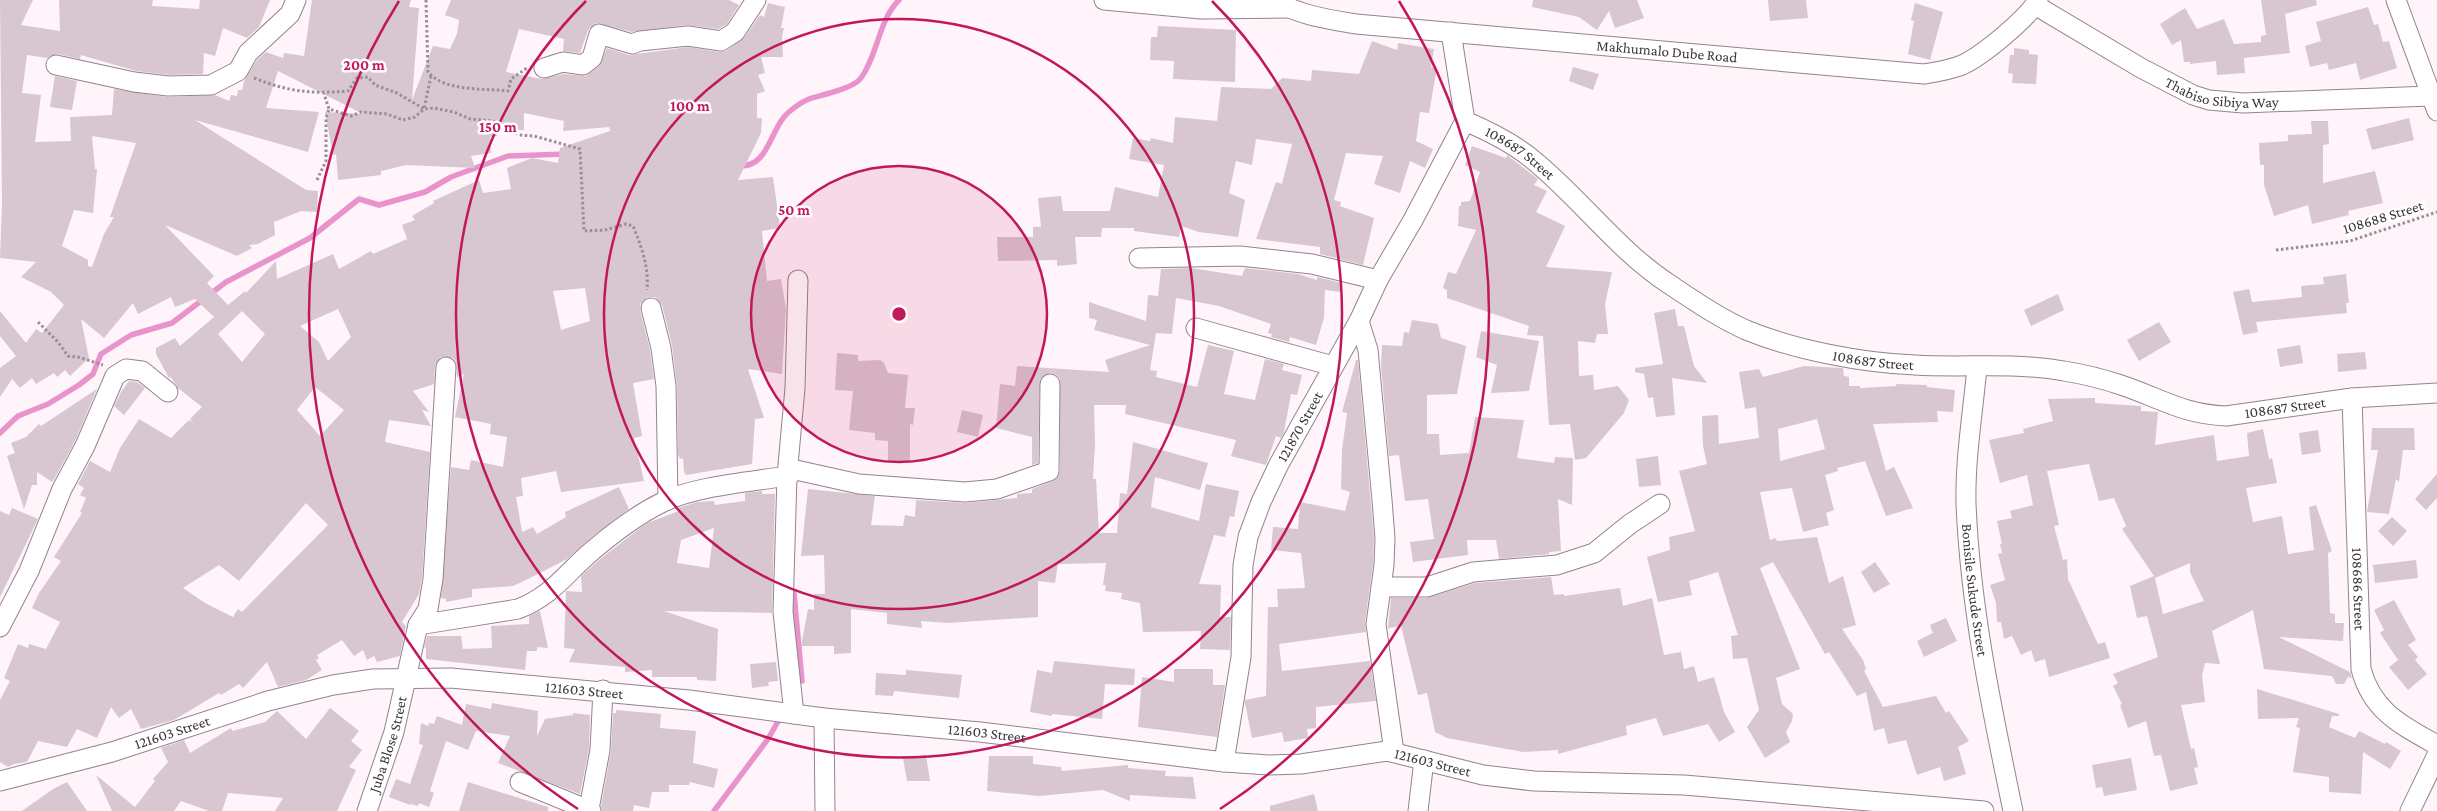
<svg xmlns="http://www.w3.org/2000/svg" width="2437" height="811" font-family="'Crimson Pro',serif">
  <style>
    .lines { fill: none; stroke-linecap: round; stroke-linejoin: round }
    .stream { stroke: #e993cc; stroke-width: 5.5 }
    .building { fill: #d8c6d1; fill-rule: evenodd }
    .minor-casing { stroke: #94838d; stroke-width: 21 }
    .path { stroke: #988f94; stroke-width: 3; stroke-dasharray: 2.5 2.5; stroke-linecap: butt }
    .minor { stroke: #fff; stroke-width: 19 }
    .ring { fill: none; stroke: #c2185b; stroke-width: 2.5 }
    .labels { text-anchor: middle; stroke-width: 5; stroke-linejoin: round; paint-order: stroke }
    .street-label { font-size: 15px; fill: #3c3539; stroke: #fff }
    .centre { fill: #c2185b; stroke: #fff; stroke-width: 2.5 }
    .ring-label { font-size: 15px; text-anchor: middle; font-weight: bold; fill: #c2185b; stroke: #fff; stroke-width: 5; stroke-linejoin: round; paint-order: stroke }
  </style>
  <rect width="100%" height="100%" fill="#fff4fa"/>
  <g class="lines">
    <g class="stream">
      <path d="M738 166C767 168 769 135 784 117 789 111 801 102 809 99 821 95 853 89 861 78 878 55 878 21 899 0"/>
      <polyline points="0,433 18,416 48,404 79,385 93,374 101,354 131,335 172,323 226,282 310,238 359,199 379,205 425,192 451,177 508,156 566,154"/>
      <polyline points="794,593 802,681"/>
      <polyline points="714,811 768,739 780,718"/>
    </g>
  </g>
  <g class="building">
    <path d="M0 0H33L21 25 60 31 59 0H153L152 6 199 9 200 0H270L259 27 247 38 223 28 215 56 204 53 203 74 169 75 136 71 81 55 80 59 58 54 47 58 27 55 22 93 41 95 35 142 71 141 70 117 112 115 114 89 167 97 215 95 229 101 231 95 237 96 238 90H242L244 81 257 60 266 52 283 58 284 53 304 56 312 0H411L409 7 419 8 412 100 433 46 450 49 457 34 459 20 445 15 451 0H729L739 5 727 24 718 29 687 25 632 32 596 23 588 30 580 53 563 51 564 39 519 29 506 72 542 79 564 74 586 76 599 66 607 48 629 55 688 47 719 52 726 51 744 38 760 15 764 17 768 3 785 7 781 28H784L782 37 783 57H761L765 73 758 75 765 91 757 94V118H762L761 133 738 180 773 177 780 228 762 231 767 281 781 279 786 309 782 374 748 369 764 418 755 419 752 464 686 475 684 472 683 458 680 459 678 454 677 386 672 345 662 305 655 297H648L640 304V310L650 350 654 379 633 383 642 436 634 438 644 481 561 492 556 471 521 478 523 496 516 497 522 532 533 527 537 534 566 517 565 512 619 487 629 509 593 536 567 559 528 579 513 586 472 589V597L446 602V599L441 598 451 467 469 470 471 460 503 467 507 437 490 434 491 424 455 417 464 374 457 377 456 362 453 358 441 357 435 366 434 384 413 391 429 412 422 410 431 426 389 420 385 442 430 452 422 578 419 594 402 622 406 626 400 656 377 662 374 656 367 660 363 650 354 656 342 640 317 655 319 658 316 660 322 670 306 680 278 687 267 662 243 688 239 684 221 695 219 693 174 720 141 729 131 709 119 718 111 707 97 738 77 729 67 747 38 741 27 762 14 764 8 767 0 762V700L10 681 4 678 18 644 28 648 29 644 46 649 60 622 32 608 39 593 61 561 54 557 82 513 80 512 86 498 80 495 84 488 78 484 90 461 110 472 120 448 139 419 171 438 189 420 193 423 190 419 202 407 178 388 171 377 169 378 156 354V348L175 338 180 346 214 317 195 299 175 307 171 297 138 314 133 303 104 338 81 319 89 358 70 376 65 370 57 377 54 373 36 384 32 378 20 388 12 379 0 397V368L16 356 0 336V311L26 343 36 329 42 333 64 305 51 292 21 277 36 262 0 258 2 204ZM278 71 363 114 325 112 333 155 336 154 338 180 381 175V171L406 165 475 168 471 156 491 153 490 137 497 136 498 131 524 130V113L564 121 563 131 609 127 610 131 560 148 558 163 532 158 507 168 511 189 483 193 479 180 433 201 434 203 412 216 415 220 402 225 407 239 373 254 371 251 339 269 333 254 277 279 276 261 246 293 245 291 228 305 207 283 214 276 165 225 237 256 252 248 249 245 258 244 275 235 274 222 301 211 317 212 318 191 306 190 195 120 308 152 319 112 266 108ZM92 136 136 143 110 217H114L104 234 92 267 88 266V260L62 246 74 210 93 213 97 169H95ZM585 288 590 321 561 330 553 291ZM338 309 351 337 328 361 319 342 300 326ZM242 311 265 334 242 362 218 334ZM315 387 344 410 320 436 297 410ZM306 503 328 525 242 612 238 609 233 617 205 603 183 588 219 565 239 581Z"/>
    <polygon points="1533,0 1637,0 1644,18 1615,28 1609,11 1597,30 1579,17 1532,7"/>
    <polygon points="1768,0 1806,0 1808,18 1770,21"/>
    <polygon points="2261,0 2316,0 2317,5 2285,14 2290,53 2244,58 2245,73 2217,75 2216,61 2190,64 2190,62 2184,62 2181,40 2172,45 2160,24 2185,8 2197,29 2224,19 2234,44 2261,42 2261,36 2266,35"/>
    <polygon points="1915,3 1943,12 1930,60 1908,54 1914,21 1911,20"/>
    <polygon points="2368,7 2374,25 2378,24 2383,42 2389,41 2397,68 2360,80 2356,63 2329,70 2327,63 2310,67 2305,46 2321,41 2316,22"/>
    <polygon points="1158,26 1236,30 1235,82 1173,79 1174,61 1150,60 1151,37 1157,37"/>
    <polygon points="1372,41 1397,50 1398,43 1434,49 1431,67 1437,68 1429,113 1420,112 1416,141 1433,149 1425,168 1410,161 1400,193 1374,184 1383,156 1346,153 1334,200 1341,202 1340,206 1374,218 1363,265 1320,254 1320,247 1256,239 1276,182 1282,184 1292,144 1256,139 1252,165 1236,161 1229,193 1245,200 1238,237 1199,232 1181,226 1179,237 1134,231 1134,228 1102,228 1101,237 1075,237 1077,264 1057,266 1057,260 998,261 997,237 1033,237 1033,227 1041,227 1038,198 1061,196 1063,211 1110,211 1115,187 1158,197 1164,165 1129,159 1133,138 1150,141 1151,138 1173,143 1175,117 1217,121 1221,87 1271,89 1282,78 1311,81 1312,70 1359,74"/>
    <polygon points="2014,48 2029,50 2029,54 2038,55 2036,84 2012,83 2013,74 2008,73 2010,55 2014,55"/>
    <polygon points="1573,67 1599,74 1593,90 1569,81"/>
    <polygon points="55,76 77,81 72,110 50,107"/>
    <polygon points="2409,118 2414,140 2372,150 2366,129"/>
    <polygon points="2311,121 2328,121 2329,144 2323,145 2323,183 2375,171 2383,203 2348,211 2349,215 2312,224 2308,205 2274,216 2264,185 2264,165 2260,165 2259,143 2288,141 2288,135 2312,134"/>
    <polygon points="1472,146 1506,158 1507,155 1538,179 1534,185 1547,191 1536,212 1565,226 1546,267 1612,272 1605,304 1608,334 1597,334 1595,343 1578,341 1579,376 1593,375 1594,390 1618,386 1629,400 1624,413 1586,458 1575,460 1570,424 1549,425 1543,336 1527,335 1529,326 1447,298 1447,290 1443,288 1448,272 1456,274 1476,230 1458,226 1459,206 1461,206 1461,202 1470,201 1480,172 1465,165"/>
    <polygon points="1191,268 1242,276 1245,268 1298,274 1317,280 1317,277 1342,283 1341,292 1325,290 1324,318 1316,345 1290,337 1289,342 1271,337 1272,334 1268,333 1271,324 1219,306 1176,298 1172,334 1156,333 1150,370 1157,371 1156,377 1197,387 1208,345 1234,351 1224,394 1255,400 1265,359 1284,364 1282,370 1302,375 1297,395 1291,394 1284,432 1281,438 1276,436 1266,465 1231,456 1236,440 1125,414 1126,405 1094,405 1095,444 1093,479 1096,479 1099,533 1117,533 1120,493 1127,494 1133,442 1208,463 1200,490 1155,477 1151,507 1199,521 1206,484 1239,491 1234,517 1230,516 1225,537 1214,535 1199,584 1221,585 1220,617 1231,617 1230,650 1200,649 1201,631 1143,632 1140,603 1121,599 1122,593 1105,591 1106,585 1103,585 1106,563 1058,564 1055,583 1038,581 1038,617 948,623 921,621 922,628 887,624 887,613 851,609 851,653 834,654 834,646 801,646 808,609 814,610 814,594 825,594 824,555 801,556 808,489 875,496 871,525 903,526 905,515 915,517 916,500 966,503 1017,498 1017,494 1032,493 1032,489 1053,481 1058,477 1060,471 1060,379 1055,374 1050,373 1040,379 1038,463 1032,465 1032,437 996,428 1000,384 1015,386 1017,366 1109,372 1105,360 1150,345 1094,330 1097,320 1089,318 1089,302 1146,321 1148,295 1158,296 1161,269"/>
    <polygon points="2346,274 2349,303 2346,303 2347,313 2256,322 2258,332 2243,335 2233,292 2249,289 2252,302 2302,297 2301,286 2324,284 2323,277"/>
    <polygon points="2058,294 2064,310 2031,326 2024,310"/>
    <polygon points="1675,309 1678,326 1684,326 1694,366 1707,383 1672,378 1675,415 1656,417 1653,397 1648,398 1644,374 1635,372 1635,368 1663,364 1654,313"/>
    <polygon points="1412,320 1438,324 1441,338 1466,346 1457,394 1427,395 1427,434 1439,434 1440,455 1469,453 1475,417 1524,420 1517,458 1554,463 1555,457 1573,458 1572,505 1558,499 1561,551 1549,552 1549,554 1499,559 1496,540 1467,540 1468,555 1413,562 1410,542 1434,539 1428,499 1405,501 1399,455 1389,456 1381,366 1382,345 1402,346 1404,332 1409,333"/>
    <polygon points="2159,322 2171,342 2139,361 2127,340"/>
    <polygon points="1481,331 1539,341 1529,391 1491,393 1497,365 1476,357"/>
    <polygon points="2300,345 2303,363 2280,367 2277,349"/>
    <polygon points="2365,352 2367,369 2338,372 2337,354"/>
    <polygon points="837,353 858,355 858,361 880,360 884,363 888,373 908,375 905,408 915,408 913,425 910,424 910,462 888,462 888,441 875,440 875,433 849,430 853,391 835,390"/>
    <polygon points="1356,360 1358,360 1374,538 1373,564 1365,622 1366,632 1279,644 1282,671 1370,661 1376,701 1316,707 1316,728 1307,729 1308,738 1284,742 1282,732 1252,738 1245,703 1245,700 1266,696 1268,607 1278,607 1277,589 1305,588 1301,553 1271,550 1273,527 1298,529 1300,502 1345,511 1350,492 1341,489 1342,450 1347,413 1342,412"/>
    <path d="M1804 366 1843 368 1844 376 1849 377V386H1860V388L1896 386V384L1927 385V387L1955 390 1953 412 1937 411 1938 422 1873 424 1886 471 1894 467 1913 508 1886 516 1865 461 1837 468 1838 471 1825 475 1834 510 1826 513 1829 525 1803 532 1792 488 1760 492 1770 540 1775 538 1777 541 1817 537 1829 583 1843 576 1856 625 1842 629 1863 660 1866 669 1864 671 1883 707 1936 696 1946 713 1949 711 1969 741 1958 747 1966 774 1944 781 1940 767 1917 775 1906 740 1888 744 1884 728 1874 731 1866 692 1857 696 1829 652 1825 654 1773 562 1760 568 1800 669 1776 678 1782 704 1793 714 1792 721 1786 732 1790 742 1765 758 1747 727 1759 710 1747 658 1733 659 1731 636 1738 635 1718 572 1689 581 1692 595 1658 602 1647 557 1670 550 1669 537 1695 531 1679 471 1707 464 1703 446 1702 416 1718 415 1719 444 1759 438 1756 407 1745 409 1739 372 1759 369 1763 377ZM1817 419 1825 449 1780 461 1778 429Z"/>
    <polygon points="129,381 137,382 145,388 124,415 114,406 121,392"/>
    <polygon points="97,389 75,441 55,478 52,482 37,472 37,485 32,485 24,509 7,456 15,453 11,443 26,437 39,424 41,426"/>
    <path d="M2095 398V403L2141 406V411L2158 412 2155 445 2214 435 2217 461 2249 456 2247 433 2263 429 2269 459 2272 458 2277 483 2246 488 2253 522 2282 516 2288 554 2314 550 2309 507 2316 505 2332 551 2328 553 2330 613 2335 614V623H2344L2343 641 2279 637 2350 672 2352 678 2348 677 2344 684H2336L2332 676 2264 669 2253 610 2212 631 2220 664 2205 663 2202 675 2205 702 2181 705 2191 749 2194 748 2198 767 2194 768 2198 784 2170 791 2161 755 2154 756 2146 721 2128 728 2120 705 2122 704 2113 686 2118 683 2113 674 2158 657 2147 616 2137 618 2130 586 2154 576 2122 529 2126 526 2114 498 2099 501 2089 464 2047 471 2059 525 2054 526 2063 560 2067 559 2068 579 2098 644 2105 642 2110 658 2049 677 2045 659 2035 662 2031 650 2021 655 2012 636 2004 639 2001 622H1997L1996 603 1990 585 2005 580 1998 554 2002 553 2000 544H2002L1997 521 2012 518 2010 511 2033 505 2027 475 2000 483 1989 440 2024 433 2023 429 2053 421 2048 399ZM2190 563V572L2204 601 2163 614 2155 578Z"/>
    <polygon points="962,410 983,415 978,437 957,432"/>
    <polygon points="2372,428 2414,428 2415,450 2403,450 2399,482 2396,479 2389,514 2367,512 2378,450 2371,450"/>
    <polygon points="2318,430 2321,452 2302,455 2299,433"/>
    <polygon points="1658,456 1661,485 1639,487 1636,459"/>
    <polygon points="2437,474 2437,498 2426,510 2415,499"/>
    <path d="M762 491V494H775L772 613 664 611 718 629 716 681 697 680V677H652V670L625 672V667L569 662 575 649 564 648 566 591 582 592 581 576 599 560 640 528 650 522 679 511 678 508 697 502 714 501 715 505 745 501V493ZM714 528 709 568 677 563 681 540Z"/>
    <polygon points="12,508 38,519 0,597 0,511 9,515"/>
    <polygon points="2392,517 2407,531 2393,546 2378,531"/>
    <polygon points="2416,560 2418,578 2375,583 2373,565"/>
    <polygon points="1875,562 1890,584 1874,593 1861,572"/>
    <polygon points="1551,577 1554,595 1564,594 1564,596 1620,588 1623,606 1652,598 1664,655 1681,652 1684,669 1694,666 1698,682 1714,677 1724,712 1735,732 1719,742 1708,724 1663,736 1656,718 1626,726 1627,735 1558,754 1558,750 1523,752 1447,738 1435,732 1427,693 1418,695 1401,626 1388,628 1391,598 1427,598 1475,583"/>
    <polygon points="2394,600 2416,640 2408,645 2418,657 2415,660 2427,674 2408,690 2389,667 2398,660 2380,633 2384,630 2374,610"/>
    <polygon points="540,611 548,648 537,647 537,651 527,651 525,670 426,659 426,647 424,648 427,636 461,636 463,649 492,648 491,626 529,624 529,616"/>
    <polygon points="1946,618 1957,641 1924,657 1917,641 1933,633 1930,625"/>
    <polygon points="1054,661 1135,669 1134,685 1105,684 1102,719 1052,714 1052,716 1030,712 1037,670 1052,673"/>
    <polygon points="776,662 778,681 768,682 769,686 752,688 750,664"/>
    <polygon points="1174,669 1213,669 1213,685 1225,685 1217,737 1138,727 1142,677 1174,682"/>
    <polygon points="906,670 962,675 959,698 894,691 893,696 875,695 876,673 906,675"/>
    <polygon points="2257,689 2339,714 2339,716 2332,716 2329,727 2355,738 2359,731 2385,744 2386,742 2401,751 2390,769 2363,752 2361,794 2329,792 2329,777 2293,772 2300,728 2296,727 2299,718 2258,719"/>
    <polygon points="492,703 538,711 537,736 545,719 573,715 573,713 590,715 589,749 580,794 498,763 510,736 476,731 468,750 446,741 430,791 434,793 429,807 419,803 418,806 411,804 410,805 389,797 396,779 410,784 423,745 419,744 421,723 428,726 429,723 434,724 437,716 462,725 466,704 491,709"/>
    <polygon points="330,708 359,731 351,741 362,750 349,767 356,770 337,811 275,811 283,798 228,793 222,811 209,811 181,801 174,811 112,811 96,775 135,807 155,781 153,779 168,762 161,748 184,740 190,753 231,728 232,731 265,722 277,711 306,739"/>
    <polygon points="616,710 661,714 660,728 696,731 693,763 718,769 714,788 690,782 689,785 669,785 669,792 652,792 649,808 634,805 633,811 602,811 601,806 611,751 613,713 616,713"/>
    <polygon points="926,755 930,781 907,781 903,758"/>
    <polygon points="989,756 1033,756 1033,764 1061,767 1062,771 1128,765 1128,768 1166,771 1165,776 1193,777 1196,799 1130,795 1130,801 1103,790 1039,796 987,791"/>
    <polygon points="2131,758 2137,790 2104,796 2102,787 2096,788 2092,765"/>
    <polygon points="67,782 87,811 22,811 53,789"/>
    <polygon points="468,782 548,807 548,811 459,811"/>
    <polygon points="1314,794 1318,811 1270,811 1270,806"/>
  </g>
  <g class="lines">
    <g class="minor-casing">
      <g id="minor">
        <polyline points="1104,0 1201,9 1288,8"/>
        <path id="s1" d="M1273 0C1299 15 1326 19 1356 24L1924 74C1937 72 1950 70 1962 65 1982 56 2027 19 2038 0"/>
        <polyline points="2396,0 2437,111"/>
        <path id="s2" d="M2035 5 2141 68 2193 95 2209 100 2243 103 2430 96"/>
        <path id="s3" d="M1451 32 1465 121C1491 132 1517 145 1538 164 1584 203 1619 251 1669 284 1693 300 1719 318 1746 330 1795 350 1862 363 1915 365 1964 368 2015 362 2064 371 2083 374 2103 379 2121 385 2160 398 2182 414 2226 416L2352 398 2437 393"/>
        <polyline points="56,65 134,82 168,86 211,85 238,71 248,53 290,14 296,0"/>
        <polyline points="544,68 563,62 583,65 592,58 599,34 632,44 640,41 688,36 721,41 735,32 756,0"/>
        <polyline points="1139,258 1240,256 1312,264 1378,280"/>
        <polyline points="651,308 661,348 666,386 668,500"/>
        <polyline points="1359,321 1368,350 1382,500 1385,538 1384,565 1376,624 1394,752"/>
        <polyline points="1196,328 1333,366"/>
        <path id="s4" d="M1977 367C1973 412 1965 458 1966 503 1970 607 1992 710 2013 811"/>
        <path id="s5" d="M2352 398 2361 669C2372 711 2401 725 2437 745"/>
        <polyline points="1381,587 1427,587 1473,572 1557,565 1594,553 1630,524 1660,504"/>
        <path d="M418 625 518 609C552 596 566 573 592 551 612 534 637 515 661 503 694 486 750 482 787 476L796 470 859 484 965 492 997 489 1049 471 1050 384"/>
        <polyline points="0,627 29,571 62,489 85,446 115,376 126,369 142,371 168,392"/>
        <polyline points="794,714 783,612 787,476 795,388 798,280"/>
        <polyline points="824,718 825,811"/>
        <path id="s6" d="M1224 762 1241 657 1243 565 1248 537 1261 502 1279 464 1359 321 1378 280 1413 220 1465 121"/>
        <path id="s7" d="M0 781 112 752 268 701 333 685 373 679 451 678 689 700 824 718 980 732 1224 762 1269 765 1301 764 1387 751 1483 775 1534 781 1684 785 1984 811"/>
        <polyline points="520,782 591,811"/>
        <polyline points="589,809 600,750 603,690"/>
        <path id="s8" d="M367 811 394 732 418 625 428 609 433 579 446 367"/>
        <polyline points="1418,811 1424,760"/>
        <polyline points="2410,811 2437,755"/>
      </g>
    </g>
    <g class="path">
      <path d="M426 0 428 72C445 92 483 88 508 91L511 79 527 68"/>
      <path d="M431 76 424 109 434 108 454 112 470 119 493 121 519 135 534 136 580 149 584 231 605 230 626 224 633 226C642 248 649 267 647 290"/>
      <path d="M254 78C289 92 311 94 348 91L357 78 368 77 375 85 397 93 424 109 415 117 403 120 387 114 361 112 351 116 329 109 324 94"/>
      <polyline points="317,180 326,161 326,118 329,109"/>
      <polyline points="2276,250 2350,241 2437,212"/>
      <polyline points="38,322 58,342 68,356 78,357 103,365"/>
    </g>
    <use href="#minor" class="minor"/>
  </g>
  <circle cx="899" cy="314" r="148" fill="#c2185b" fill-opacity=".12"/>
  <g class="ring">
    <circle cx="899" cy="314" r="148"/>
    <circle cx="899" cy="314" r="295"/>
    <path d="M1212 1A443 443 0 1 1 586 1"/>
    <path d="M578 809A590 590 0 0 1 399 1M1399 1A590 590 0 0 1 1220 809"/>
  </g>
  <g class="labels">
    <g class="street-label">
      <text dy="5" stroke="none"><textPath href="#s1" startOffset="399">Makhumalo Dube Road</textPath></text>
      <text dy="5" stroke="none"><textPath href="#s2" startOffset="210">Thabiso Sibiya Way</textPath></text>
      <text dy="5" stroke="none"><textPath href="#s3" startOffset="154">108687 Street</textPath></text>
      <text transform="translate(2383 217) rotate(-17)" y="5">108688 Street</text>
      <text dy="5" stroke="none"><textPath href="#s3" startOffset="574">108687 Street</textPath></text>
      <text dy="5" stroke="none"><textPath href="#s3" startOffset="994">108687 Street</textPath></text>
      <text dy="5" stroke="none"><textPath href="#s6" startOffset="349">121870 Street</textPath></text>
      <text dy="5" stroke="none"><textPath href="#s5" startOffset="191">108686 Street</textPath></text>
      <text dy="5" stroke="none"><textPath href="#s4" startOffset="224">Bonisile Sukude Street</textPath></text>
      <text dy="5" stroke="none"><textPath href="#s7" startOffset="599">121603 Street</textPath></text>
      <text dy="5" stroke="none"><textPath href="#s7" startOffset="179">121603 Street</textPath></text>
      <text dy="5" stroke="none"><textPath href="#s7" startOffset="1004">121603 Street</textPath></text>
      <text dy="5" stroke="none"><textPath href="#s8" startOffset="70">Juba Blose Street</textPath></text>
      <text dy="5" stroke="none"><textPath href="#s7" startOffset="1454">121603 Street</textPath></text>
    </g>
  </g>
  <circle cx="899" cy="314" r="8" class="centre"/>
  <g class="ring-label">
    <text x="364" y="70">200 m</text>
    <text x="690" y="111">100 m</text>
    <text x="498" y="132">150 m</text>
    <text x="794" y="215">50 m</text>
  </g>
</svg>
